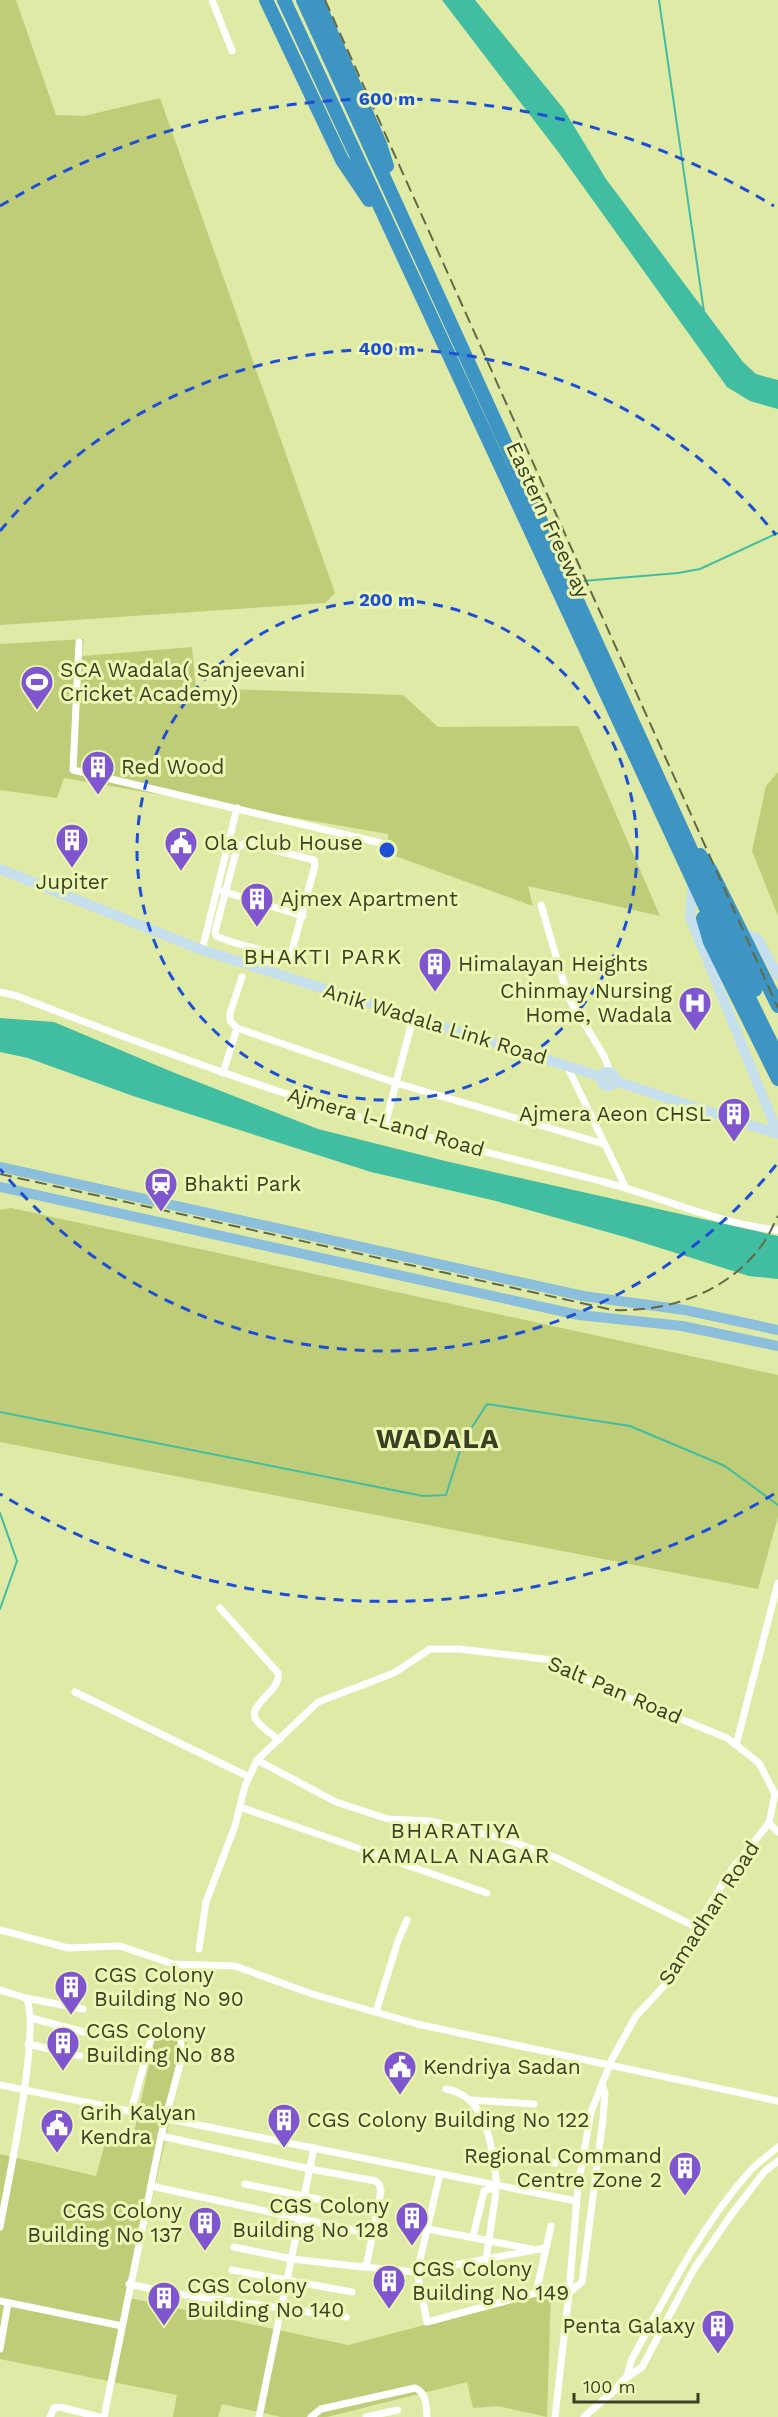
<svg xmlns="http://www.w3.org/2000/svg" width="778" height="2417" font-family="'Work Sans',sans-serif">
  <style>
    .green { fill: #c0cd78 }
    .water { fill: #41bda2 }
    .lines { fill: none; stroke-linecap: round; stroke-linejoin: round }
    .stream { stroke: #41bda2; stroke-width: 2 }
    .street { stroke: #fff; stroke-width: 7 }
    .secondary { stroke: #c5dfed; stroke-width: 10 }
    .primary { stroke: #8bbfdc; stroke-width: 10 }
    .highway { stroke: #3e95c4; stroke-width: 14 }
    .rail { stroke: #636944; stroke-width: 2; stroke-dasharray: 12 6; stroke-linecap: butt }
    .ring { fill: none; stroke: #1d4ed8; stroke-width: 3; stroke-dasharray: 10 8 }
    .labels { text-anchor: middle; stroke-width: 6; stroke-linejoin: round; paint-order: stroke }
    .street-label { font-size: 21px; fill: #3b3f24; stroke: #ecf7b3 }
    .poi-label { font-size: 21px; fill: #3b3f24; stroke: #ecf7b3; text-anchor: start }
    .neighbourhood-label { font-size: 22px; letter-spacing: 1.5px; fill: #3b3f24; stroke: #ecf7b3 }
    .district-label { font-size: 27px; font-weight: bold; letter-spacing: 1.5px; fill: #3b3f24; stroke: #ecf7b3 }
    .centre { fill: #1d4ed8; stroke: #ecf7b3; stroke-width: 3 }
    .ring-label { font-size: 18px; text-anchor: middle; font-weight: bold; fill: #1d4ed8; stroke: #ecf7b3; stroke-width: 6; stroke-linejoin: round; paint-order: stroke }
  </style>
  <rect width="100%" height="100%" fill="#dfeaa6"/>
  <g class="green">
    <polygon points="0,0 16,0 56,115 84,116 160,98 335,593 325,603 0,625"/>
    <polygon points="84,639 82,656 192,647 196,688 403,695 438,727 578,726 660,916 528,886 533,906 387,853 388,834 64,778 57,798 0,790 0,644"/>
    <polygon points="778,772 778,916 752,851 766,786"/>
    <polygon points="11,1208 778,1375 778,1517 758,1589 0,1442 0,1210"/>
    <polygon points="155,2037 187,2042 130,2298 348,2345 551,2292 547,2417 498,2406 473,2408 467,2382 327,2417 281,2417 222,2404 218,2417 173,2417 177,2395 0,2359 0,2154 96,2176 107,2136 132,2142"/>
  </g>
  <g class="water">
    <polygon points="442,0 475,0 563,108 606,179 743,362 756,374 778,380 778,409 750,401 727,387 559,153"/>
    <polygon points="0,1018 54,1022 170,1071 318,1129 445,1161 778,1236 778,1279 749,1276 625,1237 496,1201 371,1172 133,1096 28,1058 0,1052"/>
  </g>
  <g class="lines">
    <g class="stream">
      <polyline points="659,0 704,312"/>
      <polyline points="583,581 678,573 700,569 778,533"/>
      <polyline points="0,1412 423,1496 446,1495 463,1441 487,1404 630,1426 725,1466 778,1505"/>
      <polyline points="0,1513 17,1561 0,1609"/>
    </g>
    <g class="street">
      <polyline points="212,0 232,51"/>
      <polyline points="79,642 73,770 381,843"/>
      <polygon points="245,843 314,860 315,865 290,958 232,942 216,936 215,932 237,848"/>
      <polyline points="222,891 303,916"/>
      <polyline points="541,905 568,997 604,1056 610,1072"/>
      <polyline points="202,950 237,808"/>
      <polyline points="263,969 267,953"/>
      <polyline points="242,977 230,1013 230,1021 237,1028 396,1083 604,1144"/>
      <path d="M0 992 17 996C138 1043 260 1088 385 1125 457 1146 531 1163 604 1182 662 1197 718 1224 778 1230"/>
      <polyline points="567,1066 626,1188"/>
      <polyline points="223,1073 237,1028"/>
      <polyline points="385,1125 413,1018"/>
      <path d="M220 1608 278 1673C282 1691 244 1706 257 1721 263 1729 272 1734 279 1740"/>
      <polyline points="75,1692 249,1777"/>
      <polyline points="736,1745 778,1583"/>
      <polyline points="257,1760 336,1802 388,1819 430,1821 505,1839 557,1858 696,1927"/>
      <polyline points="240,1807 487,1893"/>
      <polyline points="769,1823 778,1832"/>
      <polyline points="0,1930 68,1948 120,1946 173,1964 235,1966 312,1994 417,2024 778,2101"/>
      <polyline points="199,1949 206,1902 235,1826 245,1786 257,1760 318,1702 394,1673 430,1649 459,1649 552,1660 595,1684 727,1738 759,1763 775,1794 769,1823 732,1869 696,1927 685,1957 665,1985 636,2016 612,2059 591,2112 578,2186 569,2293 555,2417"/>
      <path d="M0 1990 26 1998C42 2026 7 2187 0 2227"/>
      <polyline points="26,1998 83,2009"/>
      <polyline points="376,2012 398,1941 407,1920"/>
      <polyline points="31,2018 84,2032"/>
      <polyline points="28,2044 80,2056"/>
      <polyline points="0,2085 576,2201"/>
      <path d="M446 2089C490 2097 491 2149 497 2185"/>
      <polyline points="471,2100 534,2104"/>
      <polyline points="161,2136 310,2169 376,2181 379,2184 381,2191 367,2263 363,2267 292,2259 234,2247"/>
      <polyline points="491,2151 555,2163"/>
      <polyline points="440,2174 417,2272 427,2322 536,2293 551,2226"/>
      <polyline points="245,2184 376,2211"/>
      <polyline points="151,2186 371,2234"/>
      <polyline points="428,2229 531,2249"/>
      <polyline points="473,2237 484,2191 492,2188 496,2192 486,2260"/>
      <polyline points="363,2267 417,2272 545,2248"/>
      <polyline points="232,2270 352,2292"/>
      <polyline points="129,2284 171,2293 346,2317"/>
      <polyline points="569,2293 582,2282 603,2119 605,2093 602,2084"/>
      <polyline points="0,2301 122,2326"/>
      <polyline points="0,2349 8,2303"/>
      <path d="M627 2376 631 2361C666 2296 700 2227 750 2171 758 2162 769 2155 778 2147"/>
      <polyline points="50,2417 54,2408 60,2407 99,2417"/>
      <polyline points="104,2417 161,2136 181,2060 181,2040 176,2032 171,2030 162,2030 156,2033 151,2039 131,2111"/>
      <polyline points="259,2417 314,2148"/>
      <path d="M311 2417 321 2409 415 2388C427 2393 426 2406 427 2417"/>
      <polyline points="366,2417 398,2410"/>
      <polyline points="584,2417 615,2390 623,2380 642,2367 694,2269 731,2215 765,2171 778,2161"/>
    </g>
    <g class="secondary">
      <polyline points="0,869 202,950 602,1077"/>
      <polyline points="693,881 690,917 778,1134"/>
      <polyline points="742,933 758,939 778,976"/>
      <circle cx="608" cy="1079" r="7"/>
      <polyline points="615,1081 778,1134"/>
    </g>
    <g class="primary">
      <polyline points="0,1167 583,1296 685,1310 778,1330"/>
      <polyline points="0,1187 579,1315 682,1326 778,1346"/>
    </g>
    <g class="highway">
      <polyline points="266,0 342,160 369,200"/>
      <polyline points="284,0 723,945 778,1057"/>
      <polyline points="303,0 755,990"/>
      <polyline points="317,0 380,144 387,166"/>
      <polyline points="700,855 711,871 778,1006"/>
      <polyline points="703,918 710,942 778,1079"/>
    </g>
    <g class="rail">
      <polyline points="325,0 778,1008"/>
      <path d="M0 1174 613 1310C670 1312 728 1292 762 1245 769 1236 773 1225 778 1216"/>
    </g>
  </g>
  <g class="ring">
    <circle cx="387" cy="850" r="250"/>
    <path d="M776 1165A501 501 0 0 1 0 1169M0 531A501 501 0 0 1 776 535"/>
    <path d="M774 1494A751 751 0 0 1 0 1494M0 206A751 751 0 0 1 774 206"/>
  </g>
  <defs>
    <g id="stadium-pin" transform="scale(1.725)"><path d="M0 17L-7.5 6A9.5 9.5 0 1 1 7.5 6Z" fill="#8056d0" stroke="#ecf7b3"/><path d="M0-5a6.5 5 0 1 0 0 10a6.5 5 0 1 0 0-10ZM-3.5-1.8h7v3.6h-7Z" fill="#fff"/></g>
    <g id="building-pin" transform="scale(1.725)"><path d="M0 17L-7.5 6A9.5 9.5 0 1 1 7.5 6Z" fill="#8056d0" stroke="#ecf7b3"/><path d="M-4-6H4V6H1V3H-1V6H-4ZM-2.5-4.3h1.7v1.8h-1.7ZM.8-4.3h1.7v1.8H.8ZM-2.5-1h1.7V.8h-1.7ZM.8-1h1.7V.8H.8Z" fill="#fff"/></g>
    <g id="civic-pin" transform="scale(1.725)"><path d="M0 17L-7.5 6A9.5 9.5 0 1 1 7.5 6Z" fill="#8056d0" stroke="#ecf7b3"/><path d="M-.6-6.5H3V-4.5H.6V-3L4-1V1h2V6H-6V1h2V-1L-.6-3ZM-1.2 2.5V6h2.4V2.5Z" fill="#fff"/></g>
    <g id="hospital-pin" transform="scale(1.725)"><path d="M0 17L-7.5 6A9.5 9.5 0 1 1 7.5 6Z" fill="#8056d0" stroke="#ecf7b3"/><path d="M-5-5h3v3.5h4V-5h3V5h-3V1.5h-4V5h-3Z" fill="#fff"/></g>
    <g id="station-pin" transform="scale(1.725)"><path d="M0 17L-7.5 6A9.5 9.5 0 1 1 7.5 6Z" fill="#8056d0" stroke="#ecf7b3"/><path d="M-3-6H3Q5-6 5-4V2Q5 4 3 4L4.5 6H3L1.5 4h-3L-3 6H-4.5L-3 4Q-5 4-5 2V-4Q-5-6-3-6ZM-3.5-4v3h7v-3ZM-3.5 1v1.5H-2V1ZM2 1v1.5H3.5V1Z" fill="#fff"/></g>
  </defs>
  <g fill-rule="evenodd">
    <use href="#stadium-pin" x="37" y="682"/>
    <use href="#building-pin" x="98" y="767"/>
    <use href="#building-pin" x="72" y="840"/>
    <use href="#civic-pin" x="181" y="843"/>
    <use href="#building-pin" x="257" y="899"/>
    <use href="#building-pin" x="435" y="964"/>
    <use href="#hospital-pin" x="695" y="1003"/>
    <use href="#building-pin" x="734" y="1114"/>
    <use href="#station-pin" x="161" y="1184"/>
    <use href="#building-pin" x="71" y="1987"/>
    <use href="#building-pin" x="63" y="2043"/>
    <use href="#civic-pin" x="400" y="2067"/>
    <use href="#building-pin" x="284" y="2120"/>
    <use href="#civic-pin" x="57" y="2125"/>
    <use href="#building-pin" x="685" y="2168"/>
    <use href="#building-pin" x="412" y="2218"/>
    <use href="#building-pin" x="205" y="2223"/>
    <use href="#building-pin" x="389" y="2281"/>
    <use href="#building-pin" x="164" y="2298"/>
    <use href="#building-pin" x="718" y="2326"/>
  </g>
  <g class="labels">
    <g class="street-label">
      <text transform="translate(548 520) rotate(65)" y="7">Eastern Freeway</text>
      <text transform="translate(435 1024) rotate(17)" y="7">Anik Wadala Link Road</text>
      <text transform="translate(386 1122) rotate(16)" y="7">Ajmera l-Land Road</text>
      <text transform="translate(615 1690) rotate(23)" y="7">Salt Pan Road</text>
      <text transform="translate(709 1913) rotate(-57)" y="7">Samadhan Road</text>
    </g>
    <g class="poi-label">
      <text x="60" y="677">SCA Wadala( Sanjeevani<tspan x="60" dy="24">Cricket Academy)</tspan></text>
      <text x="121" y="774">Red Wood</text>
      <text x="204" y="850">Ola Club House</text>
      <text x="72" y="889" text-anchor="middle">Jupiter</text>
      <text x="280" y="906">Ajmex Apartment</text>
      <text x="458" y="971">Himalayan Heights</text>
      <text x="672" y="998" text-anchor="end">Chinmay Nursing<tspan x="672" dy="24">Home, Wadala</tspan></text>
      <text x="711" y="1121" text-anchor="end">Ajmera Aeon CHSL</text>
      <text x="184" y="1191">Bhakti Park</text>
      <text x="94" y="1982">CGS Colony<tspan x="94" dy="24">Building No 90</tspan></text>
      <text x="86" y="2038">CGS Colony<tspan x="86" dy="24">Building No 88</tspan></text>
      <text x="423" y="2074">Kendriya Sadan</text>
      <text x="80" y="2120">Grih Kalyan<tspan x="80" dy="24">Kendra</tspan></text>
      <text x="307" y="2127">CGS Colony Building No 122</text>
      <text x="662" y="2163" text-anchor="end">Regional Command<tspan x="662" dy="24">Centre Zone 2</tspan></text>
      <text x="389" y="2213" text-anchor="end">CGS Colony<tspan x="389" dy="24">Building No 128</tspan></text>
      <text x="182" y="2218" text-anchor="end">CGS Colony<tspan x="182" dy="24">Building No 137</tspan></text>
      <text x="412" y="2276">CGS Colony<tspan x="412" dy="24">Building No 149</tspan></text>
      <text x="187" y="2293">CGS Colony<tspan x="187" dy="24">Building No 140</tspan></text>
      <text x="695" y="2333" text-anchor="end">Penta Galaxy</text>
    </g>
    <g class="neighbourhood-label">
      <text x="323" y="964">BHAKTI PARK</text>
      <text x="456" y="1838">BHARATIYA<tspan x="456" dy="25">KAMALA NAGAR</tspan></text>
    </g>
    <g class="district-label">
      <text x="438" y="1448">WADALA</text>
    </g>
  </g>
  <circle cx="387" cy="850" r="9" class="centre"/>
  <g class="ring-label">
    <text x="387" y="105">600 m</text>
    <text x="387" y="355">400 m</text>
    <text x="387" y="606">200 m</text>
  </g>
  <path d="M574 2393v9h124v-9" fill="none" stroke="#3b3f24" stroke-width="3"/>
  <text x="583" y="2393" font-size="18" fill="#3b3f24" stroke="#ecf7b3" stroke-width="4.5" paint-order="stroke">100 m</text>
</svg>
